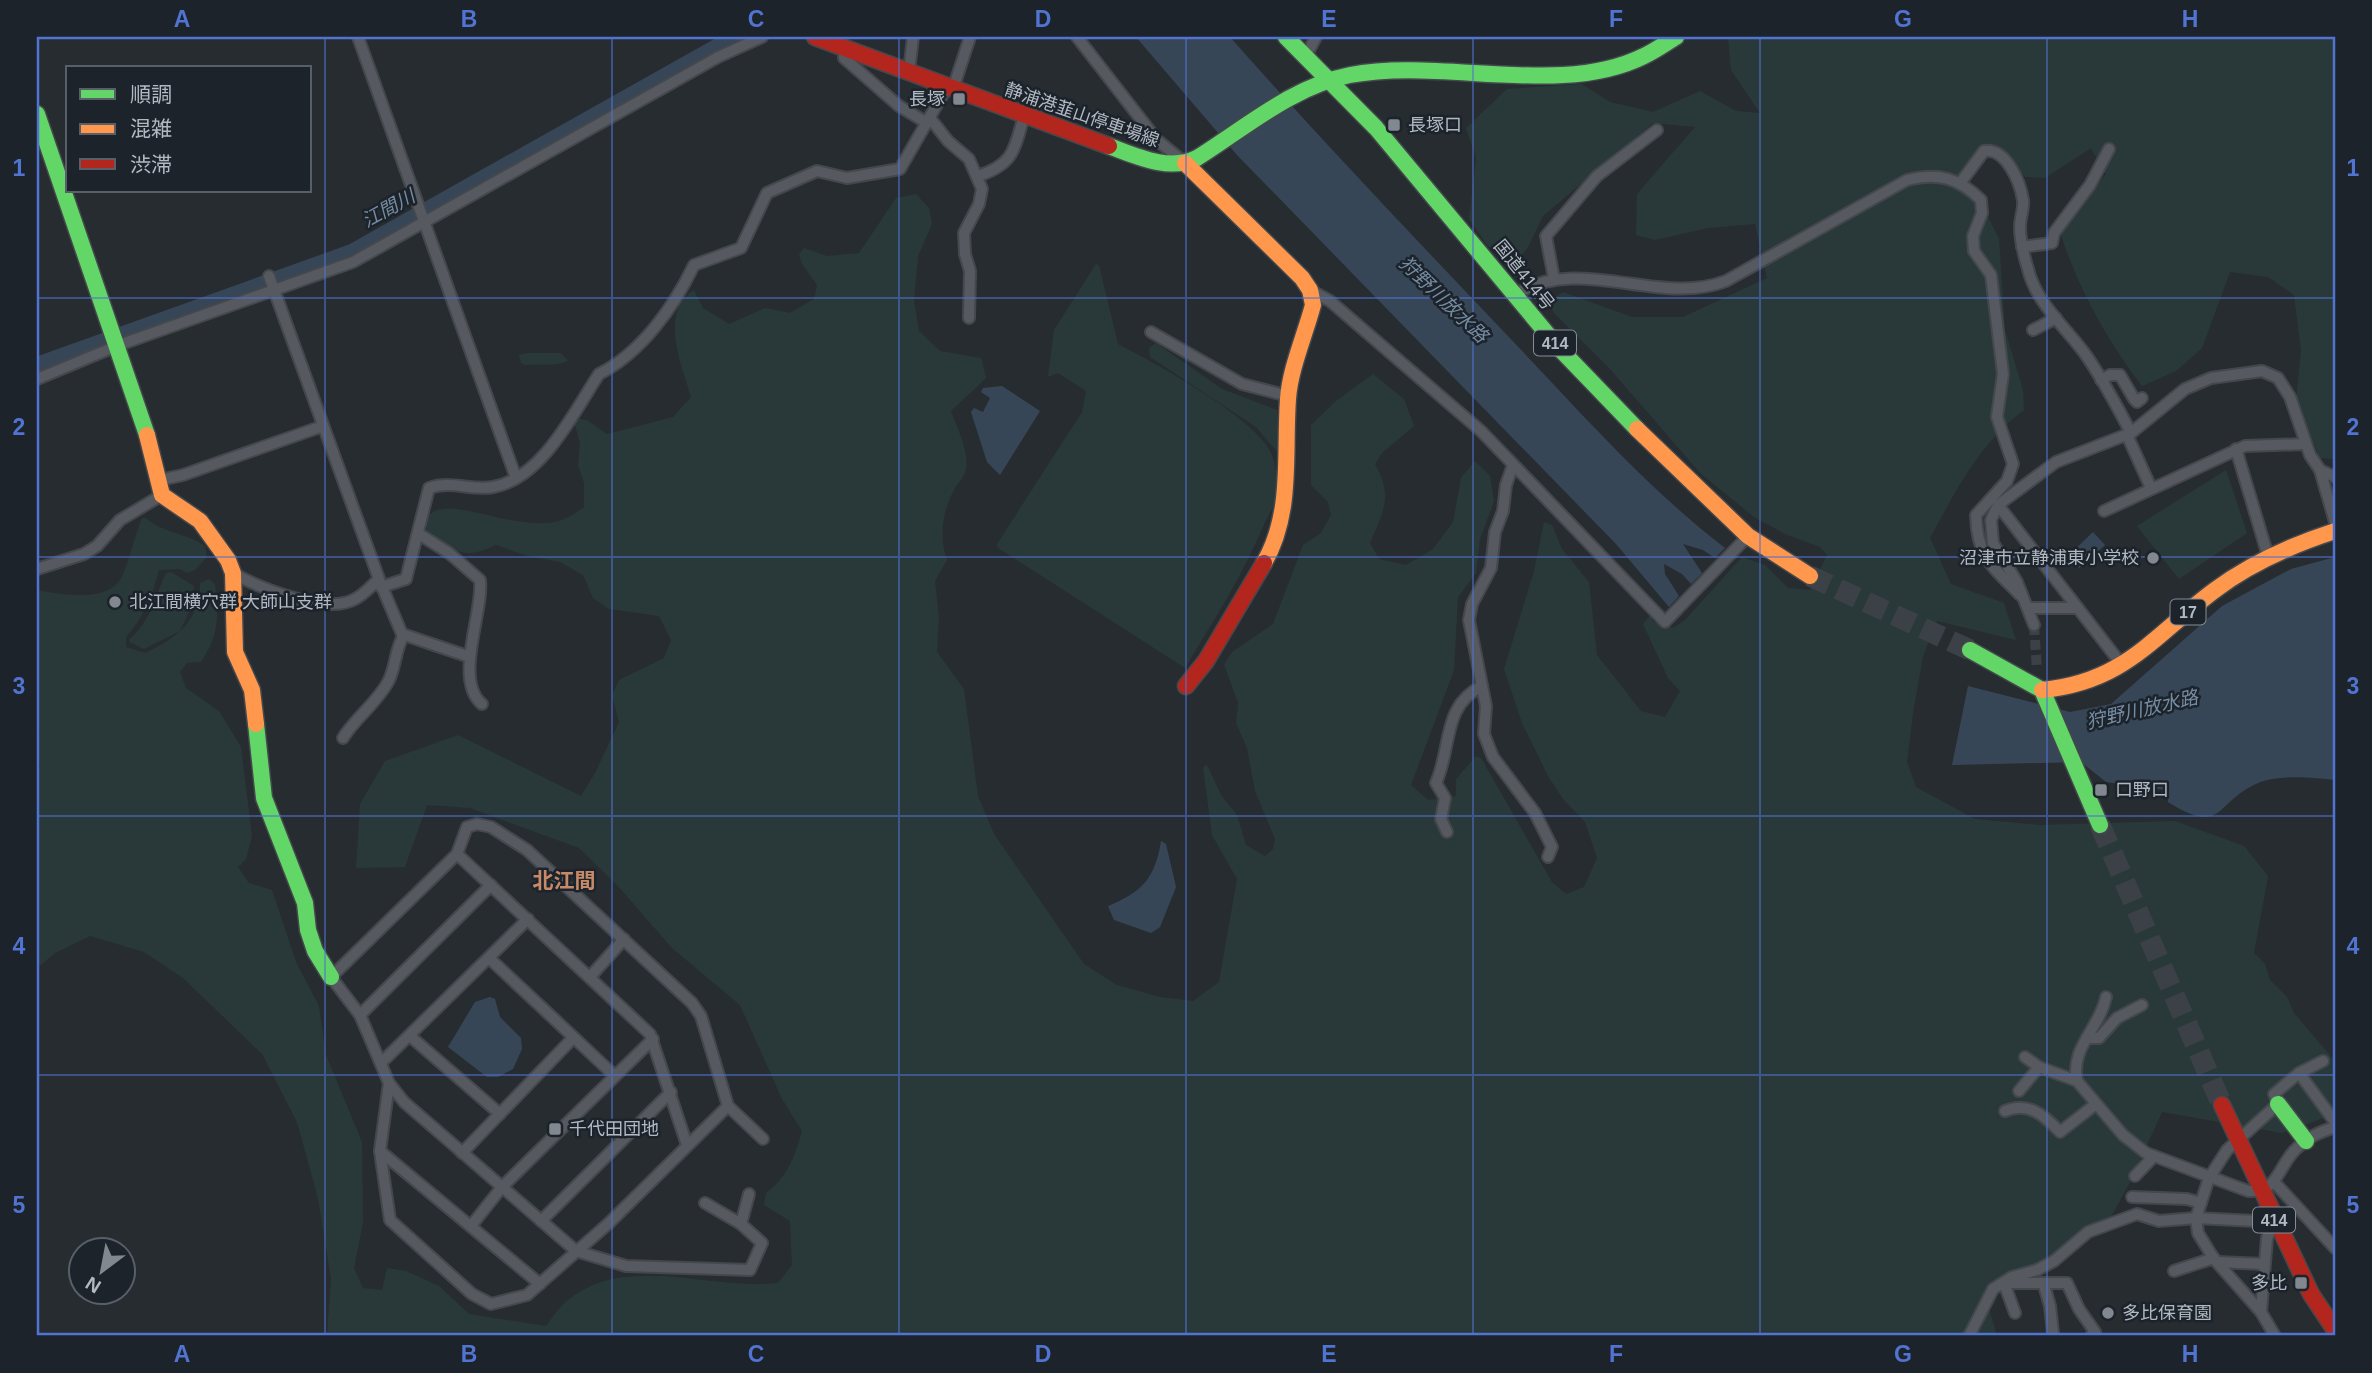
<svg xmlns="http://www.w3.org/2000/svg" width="2372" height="1373" font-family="Helvetica,'Noto Sans JP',sans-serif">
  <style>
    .green { fill: #293939 }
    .water { fill: #374657 }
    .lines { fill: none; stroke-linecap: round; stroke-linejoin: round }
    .river { stroke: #374657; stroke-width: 18 }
    .street-tunnel { stroke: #3c4147; stroke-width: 10; stroke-dasharray: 10 5; stroke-linecap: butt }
    .highway-tunnel { stroke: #3c4147; stroke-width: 21; stroke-dasharray: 21 10; stroke-linecap: butt }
    .street-casing { stroke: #44484c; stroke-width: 14 }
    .fast-casing { stroke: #44484c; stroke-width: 19 }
    .slow-casing { stroke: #44484c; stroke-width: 19 }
    .jam-casing { stroke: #44484c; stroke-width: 19 }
    .street { stroke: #565a60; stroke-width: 10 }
    .fast { stroke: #63d668; stroke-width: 16 }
    .slow { stroke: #ff974d; stroke-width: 16 }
    .jam { stroke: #b3261e; stroke-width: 16 }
    .grid { fill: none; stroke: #5173d1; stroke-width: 2; stroke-opacity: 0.55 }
    .poi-dot { fill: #818890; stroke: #1c232b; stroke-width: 2.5 }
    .labels { text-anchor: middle; stroke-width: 5; stroke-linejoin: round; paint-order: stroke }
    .shield { fill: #1c232b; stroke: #848c95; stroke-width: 2 }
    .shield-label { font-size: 16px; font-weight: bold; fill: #b1b9c3 }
    .poi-label { font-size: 18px; fill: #b1b9c3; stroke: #1c232b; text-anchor: start }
    .street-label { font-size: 18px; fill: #b1b9c3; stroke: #1c232b }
    .water-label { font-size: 19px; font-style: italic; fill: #758ca3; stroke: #1c232b }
    .quarter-label { font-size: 21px; font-weight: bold; fill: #c68a69; stroke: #1c232b }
    .neatline { fill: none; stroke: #5173d1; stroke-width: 2.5 }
    .grid-label { font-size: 23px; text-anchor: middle; font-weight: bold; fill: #5173d1 }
  </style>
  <rect width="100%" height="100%" fill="#272c31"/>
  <g class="green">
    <path d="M1728 37H2335V459L2320 458 2296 402 2301 351 2294 295 2268 277 2230 272 2202 348 2176 371 2142 386C2106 339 2078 288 2060 232L2106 174 2091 148 2045 178 2025 177 1993 144 1963 167 1999 239 2005 330 2023 390 2024 410C1980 443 1956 490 1930 538L1951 584 2004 603 2016 640 1937 621 1923 656 1913 713 1907 762 1916 787 1975 819 2040 825 2175 821 2244 846 2268 876 2254 953 2265 964 2270 980 2287 997 2294 1013 2335 1061V1114L2282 1133 2162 1112 2129 1184 2107 1224 2040 1267 2008 1277 1984 1292 1997 1336H327L331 1279 318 1198 297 1122 262 1054 183 978 144 952 90 936 55 953 37 968V771L40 767 37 745 40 730 37 726V590C59 594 104 603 120 580 125 574 137 530 142 518H146C162 533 187 533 205 546L207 557 195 570 187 573 180 569 159 570C153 594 143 619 126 637V647L145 653C177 638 200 621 200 583L209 579 215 584C219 616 219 635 201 662L187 663 180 672 186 688 219 711 241 747 252 836 246 859 238 867 249 883 272 890 296 962 319 1006 326 1055 362 1142 363 1222 354 1268 363 1288 382 1290 387 1268 406 1271 439 1286 469 1314 546 1326C552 1318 559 1307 567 1301 625 1252 711 1291 778 1283L792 1265 790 1221 764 1205 766 1193C787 1178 795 1156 802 1131L782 1099 740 1005 672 948 617 885 579 848 470 808 427 805 405 867 356 868 360 804 385 761 458 735 581 796 595 773 619 722 612 695 619 680 664 658 671 640 659 616 609 609 593 598 583 575 560 562 528 556 496 545C459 562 458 549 428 534 415 490 486 516 505 519 521 522 539 525 555 522 567 519 575 514 584 507V483L578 465 580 443 574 422 579 419 587 420 607 434 673 417 691 397C682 365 658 312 694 290L703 308 729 324 765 308 790 313 814 299 817 285 802 264 799 254 804 248 827 256 859 253 896 198 916 194 929 208 932 224 918 256 914 301 919 331 940 351 981 358 986 378 951 411C957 427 969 451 966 469 964 479 957 483 953 492 942 513 939 538 947 560L935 581 939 618 937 652 964 689 978 796 994 834 1084 964 1117 985 1160 997 1193 1001 1219 982 1237 879 1212 835 1203 767 1207 765 1221 795 1237 815 1246 845 1265 856 1273 849 1275 839 1255 791 1247 748 1236 723 1238 703 1224 664 1232 652 1273 624 1303 545 1321 533 1331 515 1328 502 1311 485V425L1336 401 1373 374 1404 399 1414 426 1382 453 1375 464C1393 497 1384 510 1370 543L1379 559 1406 565 1433 549 1453 522 1461 478 1475 461 1490 476 1494 501 1480 539 1476 573 1458 597 1454 670 1411 785 1428 800 1456 796V779L1476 756 1481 758 1552 882 1566 894 1584 887 1597 858 1585 822 1563 799 1548 776 1522 723 1504 669 1534 571 1544 522 1552 525 1562 549 1589 582 1597 655 1641 711 1665 717 1680 691 1668 678 1643 624 1650 615 1654 622 1673 628 1685 620 1742 557 1765 565 1788 588 1810 590 1827 555 1820 547 1785 534 1754 517 1701 474 1610 369 1554 313 1548 302 1563 292 1632 317H1683L1767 278 1755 224 1708 228 1655 240 1636 235 1637 194 1695 127 1653 123 1543 216 1528 247 1514 266 1487 245 1469 219 1476 158 1466 128 1507 89 1582 84 1610 102 1653 112 1700 91 1736 111 1760 113 1731 70Z"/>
    <path d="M1096 264 1099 265 1118 344C1155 363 1251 415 1270 451 1277 464 1278 483 1276 498 1274 506 1269 515 1265 522 1244 573 1214 620 1185 668L998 548 997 544 1082 412 1086 391 1058 373 1048 377 1054 330Z"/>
    <polygon points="1156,343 1222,389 1277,410 1280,455 1256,427 1150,357 1149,348"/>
    <path d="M526 353H561L568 361C555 367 540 363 525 365L521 363 519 355Z"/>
    <polygon points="2226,470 2247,533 2179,579 2137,526"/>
    <path d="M171 572 194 586 192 606 180 631 144 649 129 642 130 639C152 619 154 598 166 573Z"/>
  </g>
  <g class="water">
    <path d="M1136 37H1230C1319 138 1412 235 1505 333 1575 406 1644 486 1725 548L1715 558 1703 550 1683 544 1702 573 1691 584 1682 574 1664 564 1665 574 1679 596 1669 607 1616 544 1237 155Z"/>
    <polygon points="1002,386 1040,411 1000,475 987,462 971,412 974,408 983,412 990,398 981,392 983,388"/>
    <polygon points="2093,532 2105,545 2079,568 2068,556"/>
    <path d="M2335 557V780C2313 778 2279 774 2258 783 2214 802 2224 837 2168 802L2167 790 2106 782 2081 762 1952 765 1968 686 2070 712 2111 704 2222 606 2291 569Z"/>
    <path d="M1161 841 1166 844 1176 887 1160 927 1151 933 1114 920 1108 906C1142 892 1155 879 1161 841Z"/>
    <polygon points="490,997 495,999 500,1017 521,1038 522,1049 513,1069 498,1077 487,1077 448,1047 475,1002"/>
  </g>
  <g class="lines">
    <polyline class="river" points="37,366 352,253 736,37"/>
    <polyline class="street-tunnel" points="2034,625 2037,670"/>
    <g class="highway-tunnel">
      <polyline points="1810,576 1970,650"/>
      <polyline points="2100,825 2222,1105"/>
    </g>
    <g class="street-casing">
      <g id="street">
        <polyline points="358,37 516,478"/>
        <polyline points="1077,37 1157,140 1185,163"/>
        <polyline points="844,48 844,58 899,106 927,123"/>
        <polyline points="1305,58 1316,37"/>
        <polyline points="909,72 913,37"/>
        <polyline points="953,89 970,37"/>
        <polyline points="930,118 948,141 969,159 982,189 979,204 964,233 965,254 970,271 969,318"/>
        <path d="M978 176C1014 164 1014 150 1024 116"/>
        <path d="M1961 182 1984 151C2006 147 2020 182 2023 200 2024 209 2020 218 2020 227 2020 242 2024 256 2028 269 2036 304 2069 330 2088 358 2104 382 2118 408 2131 433"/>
        <polyline points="2022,247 2052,243 2054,233 2090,185 2109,149"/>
        <polyline points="1554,279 1546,236 1597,176 1657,130"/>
        <polyline points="1310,290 1330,301 1481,431 1665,622 1748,536"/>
        <path d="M1516 294C1582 254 1658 307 1726 281L1907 180C1938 172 1959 178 1981 200L1982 213 1973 236 1974 251 1991 275 2003 374 1997 417 2013 464 2007 481 1976 515C1977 557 1992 566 2020 595"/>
        <polyline points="2033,330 2056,318"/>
        <polyline points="1151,332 1242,384 1288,396"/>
        <polyline points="37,379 119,345 353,262 718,57 762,37"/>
        <polyline points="2101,380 2110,375 2120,375 2134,399 2137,402 2142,398"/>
        <polyline points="2127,435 2151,488"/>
        <polyline points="2236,449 2268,556"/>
        <polyline points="1513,465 1506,485 1503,511 1495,532 1491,568 1472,604 1469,620 1486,706 1484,734 1493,757 1535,813 1552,847 1548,857"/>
        <polyline points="2320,470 2335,477"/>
        <polyline points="160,480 183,475 323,426"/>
        <polyline points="1998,505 2122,665"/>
        <polyline points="2104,511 2245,446 2306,444"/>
        <path d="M419 534 449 553 480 580C484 611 453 680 482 704"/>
        <polyline points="37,569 84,554 97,546 120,520 162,495"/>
        <path d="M233 573C259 588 324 614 353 600 363 596 371 586 379 579L269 276"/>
        <polyline points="380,582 402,634 470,657"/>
        <path d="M381 587 406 579 429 488C451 480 471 491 493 487 542 479 574 412 599 374 641 353 674 307 694 265L741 248 767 193 817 171 847 178 900 169 947 87"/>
        <polyline points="2028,608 2078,608"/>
        <polyline points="2034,625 2017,582 1993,543 1991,520 1998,505 2056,462 2131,433 2185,389 2211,378 2262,371 2278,378 2290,397 2310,455 2320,470 2335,522"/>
        <path d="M343 738C356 717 376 704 388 682 396 668 395 648 404 635"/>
        <path d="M1447 832 1441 819 1445 798 1436 783C1452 746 1442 706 1482 686"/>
        <polyline points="457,854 650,1034 687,1145"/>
        <polyline points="489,958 615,1076"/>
        <polyline points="590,977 624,939"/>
        <polyline points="360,1015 491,885"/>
        <polyline points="410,1036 500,1114"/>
        <polyline points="2087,1038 2099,1038 2117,1018 2142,1005"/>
        <path d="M2025 1057 2039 1067 2077 1081 2123 1135 2146 1153 2248 1191C2279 1193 2278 1165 2297 1148 2308 1137 2320 1132 2335 1127"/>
        <polyline points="383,1061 528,919"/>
        <polyline points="2299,1073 2323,1061"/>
        <path d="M2077 1081C2070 1047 2100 1028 2106 997"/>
        <polyline points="389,1083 380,1151 390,1220 472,1294 491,1304 527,1295 609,1223 728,1106 701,1016 692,1003 527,850 491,827 477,824 467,827 457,854 331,977 360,1015 389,1083 404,1102 576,1251 626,1266 750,1270 762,1243 741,1224 705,1203"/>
        <polyline points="2019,1091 2039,1067"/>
        <polyline points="728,1106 763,1139"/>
        <path d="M2005 1111C2028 1101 2044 1115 2060 1132L2096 1104"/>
        <polyline points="380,1151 540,1284"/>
        <polyline points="462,1153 573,1038"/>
        <polyline points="2135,1176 2154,1156"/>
        <polyline points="2275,1183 2335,1248"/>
        <polyline points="2132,1197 2187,1199 2201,1203"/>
        <polyline points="541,1221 671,1092"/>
        <polyline points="741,1224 749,1194"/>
        <polyline points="471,1226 502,1187 653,1039"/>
        <polyline points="2217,1262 2264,1264"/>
        <polyline points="2174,1271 2214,1258"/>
        <polyline points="2044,1285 2050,1306 2053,1333"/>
        <polyline points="2261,1312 2214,1259 2198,1233 2196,1218 2209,1178 2227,1150 2278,1104 2274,1094 2299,1073 2335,1122"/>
        <polyline points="2015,1313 2004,1283 2067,1283 2079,1309 2095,1332 2091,1336"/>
        <polyline points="1969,1336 1993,1289 2012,1277 2037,1270 2054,1261 2088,1232 2137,1214 2159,1221 2196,1218 2275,1222"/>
        <polyline points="2275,1336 2261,1312 2267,1238 2275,1222"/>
      </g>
    </g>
    <g class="fast-casing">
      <g id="fast">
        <polyline points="1286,37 1376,128 1559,348 1637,429"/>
        <polyline points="37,114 147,435"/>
        <path d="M1109 146C1136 156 1169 172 1197 158 1245 128 1293 86 1350 75 1441 57 1560 98 1644 56 1655 51 1666 43 1676 37"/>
        <polyline points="1970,650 2042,690 2100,825"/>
        <polyline points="256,724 264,798 305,903 308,930 315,951 331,977"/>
        <polyline points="2278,1104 2306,1141"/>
      </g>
    </g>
    <g class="slow-casing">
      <g id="slow">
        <path d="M1185 163 1302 278 1310 290 1313 305C1305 335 1290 369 1288 399 1284 455 1293 513 1264 563"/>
        <polyline points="1637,429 1748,536 1810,576"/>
        <polyline points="147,435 162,495 200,521 228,560 233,573 235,652 252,690 256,724"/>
        <path d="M2042 690C2125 682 2153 636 2215 590 2251 563 2292 545 2335 531"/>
      </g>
    </g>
    <g class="jam-casing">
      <g id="jam">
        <polyline points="815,37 1109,146"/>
        <polyline points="1186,686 1206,661 1264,563"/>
        <polyline points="2222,1105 2311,1294 2335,1330"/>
      </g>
    </g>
    <use href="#street" class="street"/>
    <use href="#fast" class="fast"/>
    <use href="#slow" class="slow"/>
    <use href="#jam" class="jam"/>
  </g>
  <path class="grid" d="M325 37V1336M612 37V1336M899 37V1336M1186 37V1336M1473 37V1336M1760 37V1336M2047 37V1336M37 298H2335M37 557H2335M37 816H2335M37 1075H2335"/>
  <g class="poi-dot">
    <rect x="952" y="92" width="14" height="14" rx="3.5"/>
    <rect x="1387" y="118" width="14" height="14" rx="3.5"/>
    <circle cx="2153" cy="558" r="7"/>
    <circle cx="115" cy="602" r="7"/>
    <rect x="2094" y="783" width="14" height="14" rx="3.5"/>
    <rect x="548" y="1122" width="14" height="14" rx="3.5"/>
    <rect x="2294" y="1276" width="14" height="14" rx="3.5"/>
    <circle cx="2108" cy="1313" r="7"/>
  </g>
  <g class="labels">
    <g class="shield">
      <rect x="1534" y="330.5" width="42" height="25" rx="5"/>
      <rect x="2170.5" y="599.5" width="35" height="25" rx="5"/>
      <rect x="2253" y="1207.5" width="42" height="25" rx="5"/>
    </g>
    <g class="shield-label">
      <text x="1555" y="349">414</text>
      <text x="2188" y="618">17</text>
      <text x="2274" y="1226">414</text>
    </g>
    <g class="poi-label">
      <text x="945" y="105" text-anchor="end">長塚</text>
      <text x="1408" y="131">長塚口</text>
      <text x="2139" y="564" text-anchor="end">沼津市立静浦東小学校</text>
      <text x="129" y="608">北江間横穴群 大師山支群</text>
      <text x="2115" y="796">口野口</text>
      <text x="569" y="1135">千代田団地</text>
      <text x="2287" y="1289" text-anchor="end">多比</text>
      <text x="2122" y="1319">多比保育園</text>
    </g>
    <g class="street-label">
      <text transform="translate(1082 115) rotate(19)" y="6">静浦港韮山停車場線</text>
      <text transform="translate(1524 275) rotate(51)" y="6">国道414号</text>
    </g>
    <g class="water-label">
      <text transform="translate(388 208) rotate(-29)" y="7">江間川</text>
      <text transform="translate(1444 299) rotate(44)" y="7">狩野川放水路</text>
      <text transform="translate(2142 709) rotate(-13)" y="7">狩野川放水路</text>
    </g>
    <g class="quarter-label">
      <text x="564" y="888">北江間</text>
    </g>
  </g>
  <rect width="2372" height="1373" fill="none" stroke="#1c232b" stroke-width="77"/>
  <rect x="66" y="66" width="245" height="126" fill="#1c232b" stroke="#585f68" stroke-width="2"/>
  <rect x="80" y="89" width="35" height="10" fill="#63d668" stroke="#585f68" stroke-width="2"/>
  <text x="130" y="102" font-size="21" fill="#b1b9c3">順調</text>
  <rect x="80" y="124" width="35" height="10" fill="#ff974d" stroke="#585f68" stroke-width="2"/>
  <text x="130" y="136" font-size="21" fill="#b1b9c3">混雑</text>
  <rect x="80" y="159" width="35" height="10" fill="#b3261e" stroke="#585f68" stroke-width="2"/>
  <text x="130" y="172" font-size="21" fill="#b1b9c3">渋滞</text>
  <g transform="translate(102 1271) rotate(212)"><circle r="33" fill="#1c232b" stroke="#585f68" stroke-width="2"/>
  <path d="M0-5L12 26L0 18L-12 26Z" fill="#818890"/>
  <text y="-10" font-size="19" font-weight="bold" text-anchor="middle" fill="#b1b9c3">N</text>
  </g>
  <rect x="38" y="38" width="2296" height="1296" class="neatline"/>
  <g class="grid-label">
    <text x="182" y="27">A</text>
    <text x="469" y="27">B</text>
    <text x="756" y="27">C</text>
    <text x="1043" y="27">D</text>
    <text x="1329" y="27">E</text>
    <text x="1616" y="27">F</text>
    <text x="1903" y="27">G</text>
    <text x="2190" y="27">H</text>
    <text x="19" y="176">1</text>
    <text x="2353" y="176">1</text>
    <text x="19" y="435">2</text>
    <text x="2353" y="435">2</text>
    <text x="19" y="694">3</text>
    <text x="2353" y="694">3</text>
    <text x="19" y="954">4</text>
    <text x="2353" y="954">4</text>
    <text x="19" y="1213">5</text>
    <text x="2353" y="1213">5</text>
    <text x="182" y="1362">A</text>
    <text x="469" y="1362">B</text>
    <text x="756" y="1362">C</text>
    <text x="1043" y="1362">D</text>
    <text x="1329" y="1362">E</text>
    <text x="1616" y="1362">F</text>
    <text x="1903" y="1362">G</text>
    <text x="2190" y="1362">H</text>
  </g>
</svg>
